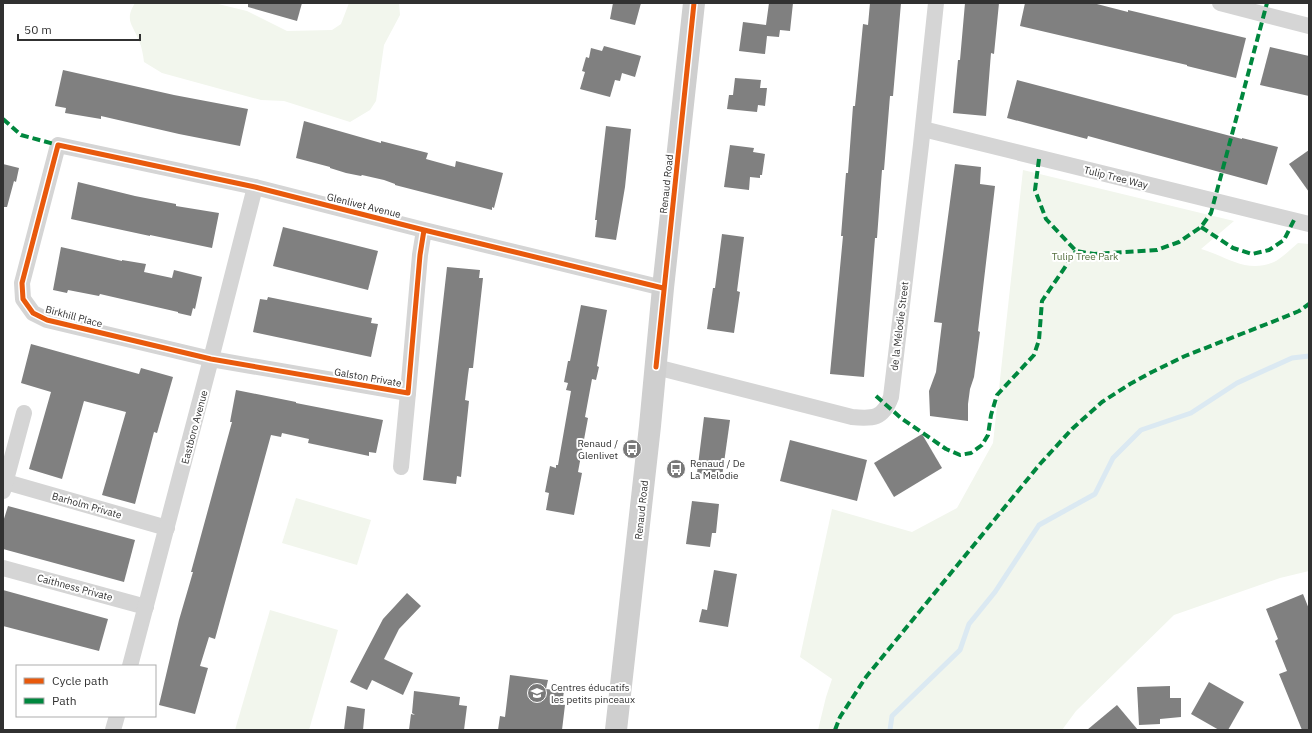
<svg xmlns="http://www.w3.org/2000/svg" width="1312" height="733" font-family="'IBM Plex Sans',sans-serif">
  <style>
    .green { fill: #f2f6ed }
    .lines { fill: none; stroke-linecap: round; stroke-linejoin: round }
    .stream { stroke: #dbe9f2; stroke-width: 5 }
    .building { fill: #808080 }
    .street { stroke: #d5d5d5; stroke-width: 16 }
    .secondary { stroke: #cfcfcf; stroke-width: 22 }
    .quiet { stroke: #00873e; stroke-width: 4; stroke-dasharray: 8 4; stroke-linecap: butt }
    .cycleway-casing { stroke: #fff; stroke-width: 8 }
    .cycleway { stroke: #e8590c; stroke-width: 5 }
    .labels { text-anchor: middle; stroke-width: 4; stroke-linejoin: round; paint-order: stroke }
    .street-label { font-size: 10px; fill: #313131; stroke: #fff }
    .park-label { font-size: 10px; fill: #536e3d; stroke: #fff }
    .poi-label { font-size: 10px; fill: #313131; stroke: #fff; text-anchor: start }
  </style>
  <rect width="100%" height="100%" fill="#fff"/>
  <g class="green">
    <path d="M135 3H214L247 11 287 31 332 30 341 24 349 3H399L400 15 384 45 376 101 370 110 350 122 284 101 261 100 162 73 144 62C143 55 142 47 139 41 133 24 124 21 135 3Z"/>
    <path d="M1023 170 1234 221 1201 249C1226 256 1246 274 1274 262 1282 258 1291 249 1298 243L1309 244V571L1280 578 1174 615 1076 711 1062 730H818L826 697 832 679 800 657 832 509 912 532 957 508 993 443Z"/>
    <polygon points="296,498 371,520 357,565 282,543"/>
    <polygon points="270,610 338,630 309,730 235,730"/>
  </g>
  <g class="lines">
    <polyline class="stream" points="890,730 892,716 960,650 969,624 995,592 1039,525 1095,494 1113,458 1141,430 1191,413 1237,383 1292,358 1309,356"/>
  </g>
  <g class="building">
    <polygon points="248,3 302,3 297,21 248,7"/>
    <polygon points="613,3 641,3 635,25 610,19"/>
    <polygon points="769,3 793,3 790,31 780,30 779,37 767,36 765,54 739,51 743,22 766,25"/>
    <polygon points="870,3 901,3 893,96 890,96 884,170 882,170 877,238 875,238 864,377 830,374 843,236 841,236 846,173 848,173 853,106 855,106 863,24 868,25"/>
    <polygon points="965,3 999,3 994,54 991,53 986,116 953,113 958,60 960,60"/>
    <polygon points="1025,3 1093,3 1128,12 1128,10 1246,38 1236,78 1187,66 1187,65 1020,26"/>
    <polygon points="604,46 641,56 635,77 622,73 620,81 615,80 610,97 580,89 585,72 582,71 586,57 589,58 591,48 602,51"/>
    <polygon points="1270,47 1309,56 1309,96 1260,85"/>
    <polygon points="63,70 174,95 248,109 240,146 179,134 101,116 101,119 65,113 66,108 55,106"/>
    <polygon points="735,78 761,80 760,88 767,88 765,106 758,105 757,112 727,109 729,95 733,95"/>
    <polygon points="1017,80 1242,139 1242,138 1278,147 1267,185 1088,136 1087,139 1007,118"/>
    <polygon points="304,121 381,143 381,141 428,153 426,159 455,167 456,161 503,173 494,208 492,207 492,210 395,185 395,184 384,180 362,175 361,176 346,173 330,168 330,167 296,158"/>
    <polygon points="606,126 631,129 625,187 616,240 595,237 597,220 595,220"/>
    <polygon points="730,145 754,148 753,152 765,154 762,175 760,175 760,178 750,177 749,190 724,187"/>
    <polygon points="1309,150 1309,192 1289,164"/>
    <polygon points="3,164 19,168 16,182 14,181 7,207 3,207"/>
    <polygon points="955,164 981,167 980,184 995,186 978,331 980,332 974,377 970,389 968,404 968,421 930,416 929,391 936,372 942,323 934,322"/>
    <polygon points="78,182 135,196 176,204 176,206 219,213 212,248 150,235 150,236 71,219"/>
    <polygon points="283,227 378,251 368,290 273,266"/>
    <polygon points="722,234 744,237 737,291 740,292 734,333 707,329 713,288 715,288"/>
    <polygon points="61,247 122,261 122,260 146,264 144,272 172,278 174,270 202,277 195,309 193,308 191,316 178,313 178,312 100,294 99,296 68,290 67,293 53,290"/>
    <polygon points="447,267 480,270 479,278 483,278 473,368 469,368 468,375 465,400 469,401 461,477 457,476 456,484 423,480"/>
    <polygon points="268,297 372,318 371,323 378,324 371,357 253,332 260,299 267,300"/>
    <polygon points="581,305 607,310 597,366 599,367 596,380 592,379 585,417 588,418 578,472 582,473 574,515 546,510 549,493 545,492 550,466 556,468 556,465 558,465 571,391 566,390 568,383 564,382 568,361 570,361"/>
    <polygon points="31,344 139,374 141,368 173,377 157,433 154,432 135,504 102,495 126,412 84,401 62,479 29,469 51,392 21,383"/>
    <polygon points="236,390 296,402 296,403 383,420 376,453 369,452 369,456 308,443 309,439 282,433 281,437 271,435 215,639 209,637 200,666 208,668 195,714 159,705 179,620 193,572 191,572 232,422 230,422"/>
    <polygon points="704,417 730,420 722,477 697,473"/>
    <polygon points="922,434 942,468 894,497 874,463"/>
    <polygon points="790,440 867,460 857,501 780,481"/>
    <polygon points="692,501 719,504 716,533 712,533 710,547 686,544"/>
    <polygon points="8,506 135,540 124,582 3,549 3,522"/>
    <polygon points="714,570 737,574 728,627 699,622 702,609 707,610"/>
    <polygon points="3,590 108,619 99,651 3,626"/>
    <polygon points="407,593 421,606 399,629 384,659 413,673 403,695 372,680 367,690 350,682 383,619"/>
    <polygon points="1303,594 1309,609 1309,730 1302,730 1279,674 1287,671 1275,641 1278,639 1266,609"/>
    <polygon points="510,675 548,680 546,689 564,691 562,704 565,705 562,730 498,730 500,716 505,717"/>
    <polygon points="1209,682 1244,702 1228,730 1219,730 1191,714"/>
    <polygon points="1170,686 1170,698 1181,698 1181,717 1160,719 1160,724 1139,725 1137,687"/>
    <polygon points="414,691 460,697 459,705 467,706 464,730 409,730 411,714 415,715 412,713"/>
    <polygon points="1117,705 1138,730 1087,730"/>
    <polygon points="347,706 365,709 363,730 344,730"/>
  </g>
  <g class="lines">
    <g class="street">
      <polyline points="1220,3 1309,26"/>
      <polyline points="923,129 1309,224"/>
      <polyline points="424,230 420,255 408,393 211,359 47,320 33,313 23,299 22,283 58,145 255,187 424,230 663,288"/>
      <path d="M656 367 852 417C873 419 883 419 891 397L921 145 936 3"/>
      <polyline points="401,467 408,393"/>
      <polyline points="6,482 167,528"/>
      <polyline points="3,491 24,413"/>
      <polyline points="3,568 146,607"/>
      <polyline points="130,666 211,359 255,187"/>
      <polyline points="113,730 117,716"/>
    </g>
    <polyline class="secondary" points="616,730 650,426 663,288 694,3"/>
    <g class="quiet">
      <polyline points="3,119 21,135 58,145"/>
      <polyline points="1039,159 1035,190 1046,219 1076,251 1094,254 1157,250 1179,242 1201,227 1211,213 1267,3"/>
      <polyline points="1201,227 1233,248 1252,254 1269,250 1284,240 1294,220"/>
      <polyline points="876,396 901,418 946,449 960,455 971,453 982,445 988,435 991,415 997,395 1034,355 1039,340 1042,301 1076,251"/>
      <polyline points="835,730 840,717 866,677 1040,464 1072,429 1102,402 1130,384 1152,372 1185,356 1277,320 1299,311 1309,304"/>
    </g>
    <g class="cycleway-casing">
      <g id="cycleway">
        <polyline points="424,230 420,255 408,393 211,359 47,320 33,313 23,299 22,283 58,145 255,187 424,230 663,288"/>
        <polyline points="656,367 694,3"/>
      </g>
    </g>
    <use href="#cycleway" class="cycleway"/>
  </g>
  <defs>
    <g id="bus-disc" transform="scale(1)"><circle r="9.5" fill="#797979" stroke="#fff"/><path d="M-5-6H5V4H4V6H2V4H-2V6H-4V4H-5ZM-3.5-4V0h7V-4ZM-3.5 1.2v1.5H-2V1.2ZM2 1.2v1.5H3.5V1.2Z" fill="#fff"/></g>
    <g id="school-disc" transform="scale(1)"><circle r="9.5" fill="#797979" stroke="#fff"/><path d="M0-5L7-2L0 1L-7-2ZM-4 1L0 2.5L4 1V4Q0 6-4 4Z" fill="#fff"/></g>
  </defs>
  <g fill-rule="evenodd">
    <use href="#bus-disc" x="632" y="449"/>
    <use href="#bus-disc" x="676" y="469"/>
    <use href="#school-disc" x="537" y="693"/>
  </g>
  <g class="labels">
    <g class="street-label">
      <text transform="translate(1116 177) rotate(14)" y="4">Tulip Tree Way</text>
      <text transform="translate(666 184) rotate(-84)" y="4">Renaud Road</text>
      <text transform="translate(364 205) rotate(14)" y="4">Glenlivet Avenue</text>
      <text transform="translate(74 316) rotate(15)" y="4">Birkhill Place</text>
      <text transform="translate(899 326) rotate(-83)" y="4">de la Mélodie Street</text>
      <text transform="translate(368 377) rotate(10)" y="4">Galston Private</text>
      <text transform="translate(194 427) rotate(-75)" y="4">Eastboro Avenue</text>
      <text transform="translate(87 505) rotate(16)" y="4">Barholm Private</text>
      <text transform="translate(641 510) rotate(-84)" y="4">Renaud Road</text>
      <text transform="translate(75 587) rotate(15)" y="4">Caithness Private</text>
    </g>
    <g class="park-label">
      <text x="1085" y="260">Tulip Tree Park</text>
    </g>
    <g class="poi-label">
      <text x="618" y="447" text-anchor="end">Renaud /<tspan x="618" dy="12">Glenlivet</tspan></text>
      <text x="690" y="467">Renaud / De<tspan x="690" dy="12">La Melodie</tspan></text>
      <text x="551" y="691">Centres éducatifs<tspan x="551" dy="12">les petits pinceaux</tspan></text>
    </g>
  </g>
  <rect width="1312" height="733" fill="none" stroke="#313131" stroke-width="8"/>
  <rect x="16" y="665" width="140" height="52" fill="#ffffff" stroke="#adadad"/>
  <rect x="24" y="678" width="20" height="6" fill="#e8590c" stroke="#adadad"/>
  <text x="52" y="685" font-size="12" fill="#313131">Cycle path</text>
  <rect x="24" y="698" width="20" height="6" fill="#00873e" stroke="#adadad"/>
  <text x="52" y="705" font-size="12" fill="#313131">Path</text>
  <path d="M18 34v6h122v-6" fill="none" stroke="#313131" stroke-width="2"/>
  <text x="24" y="34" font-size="12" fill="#313131" stroke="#ffffff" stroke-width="3" paint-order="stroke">50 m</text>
</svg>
